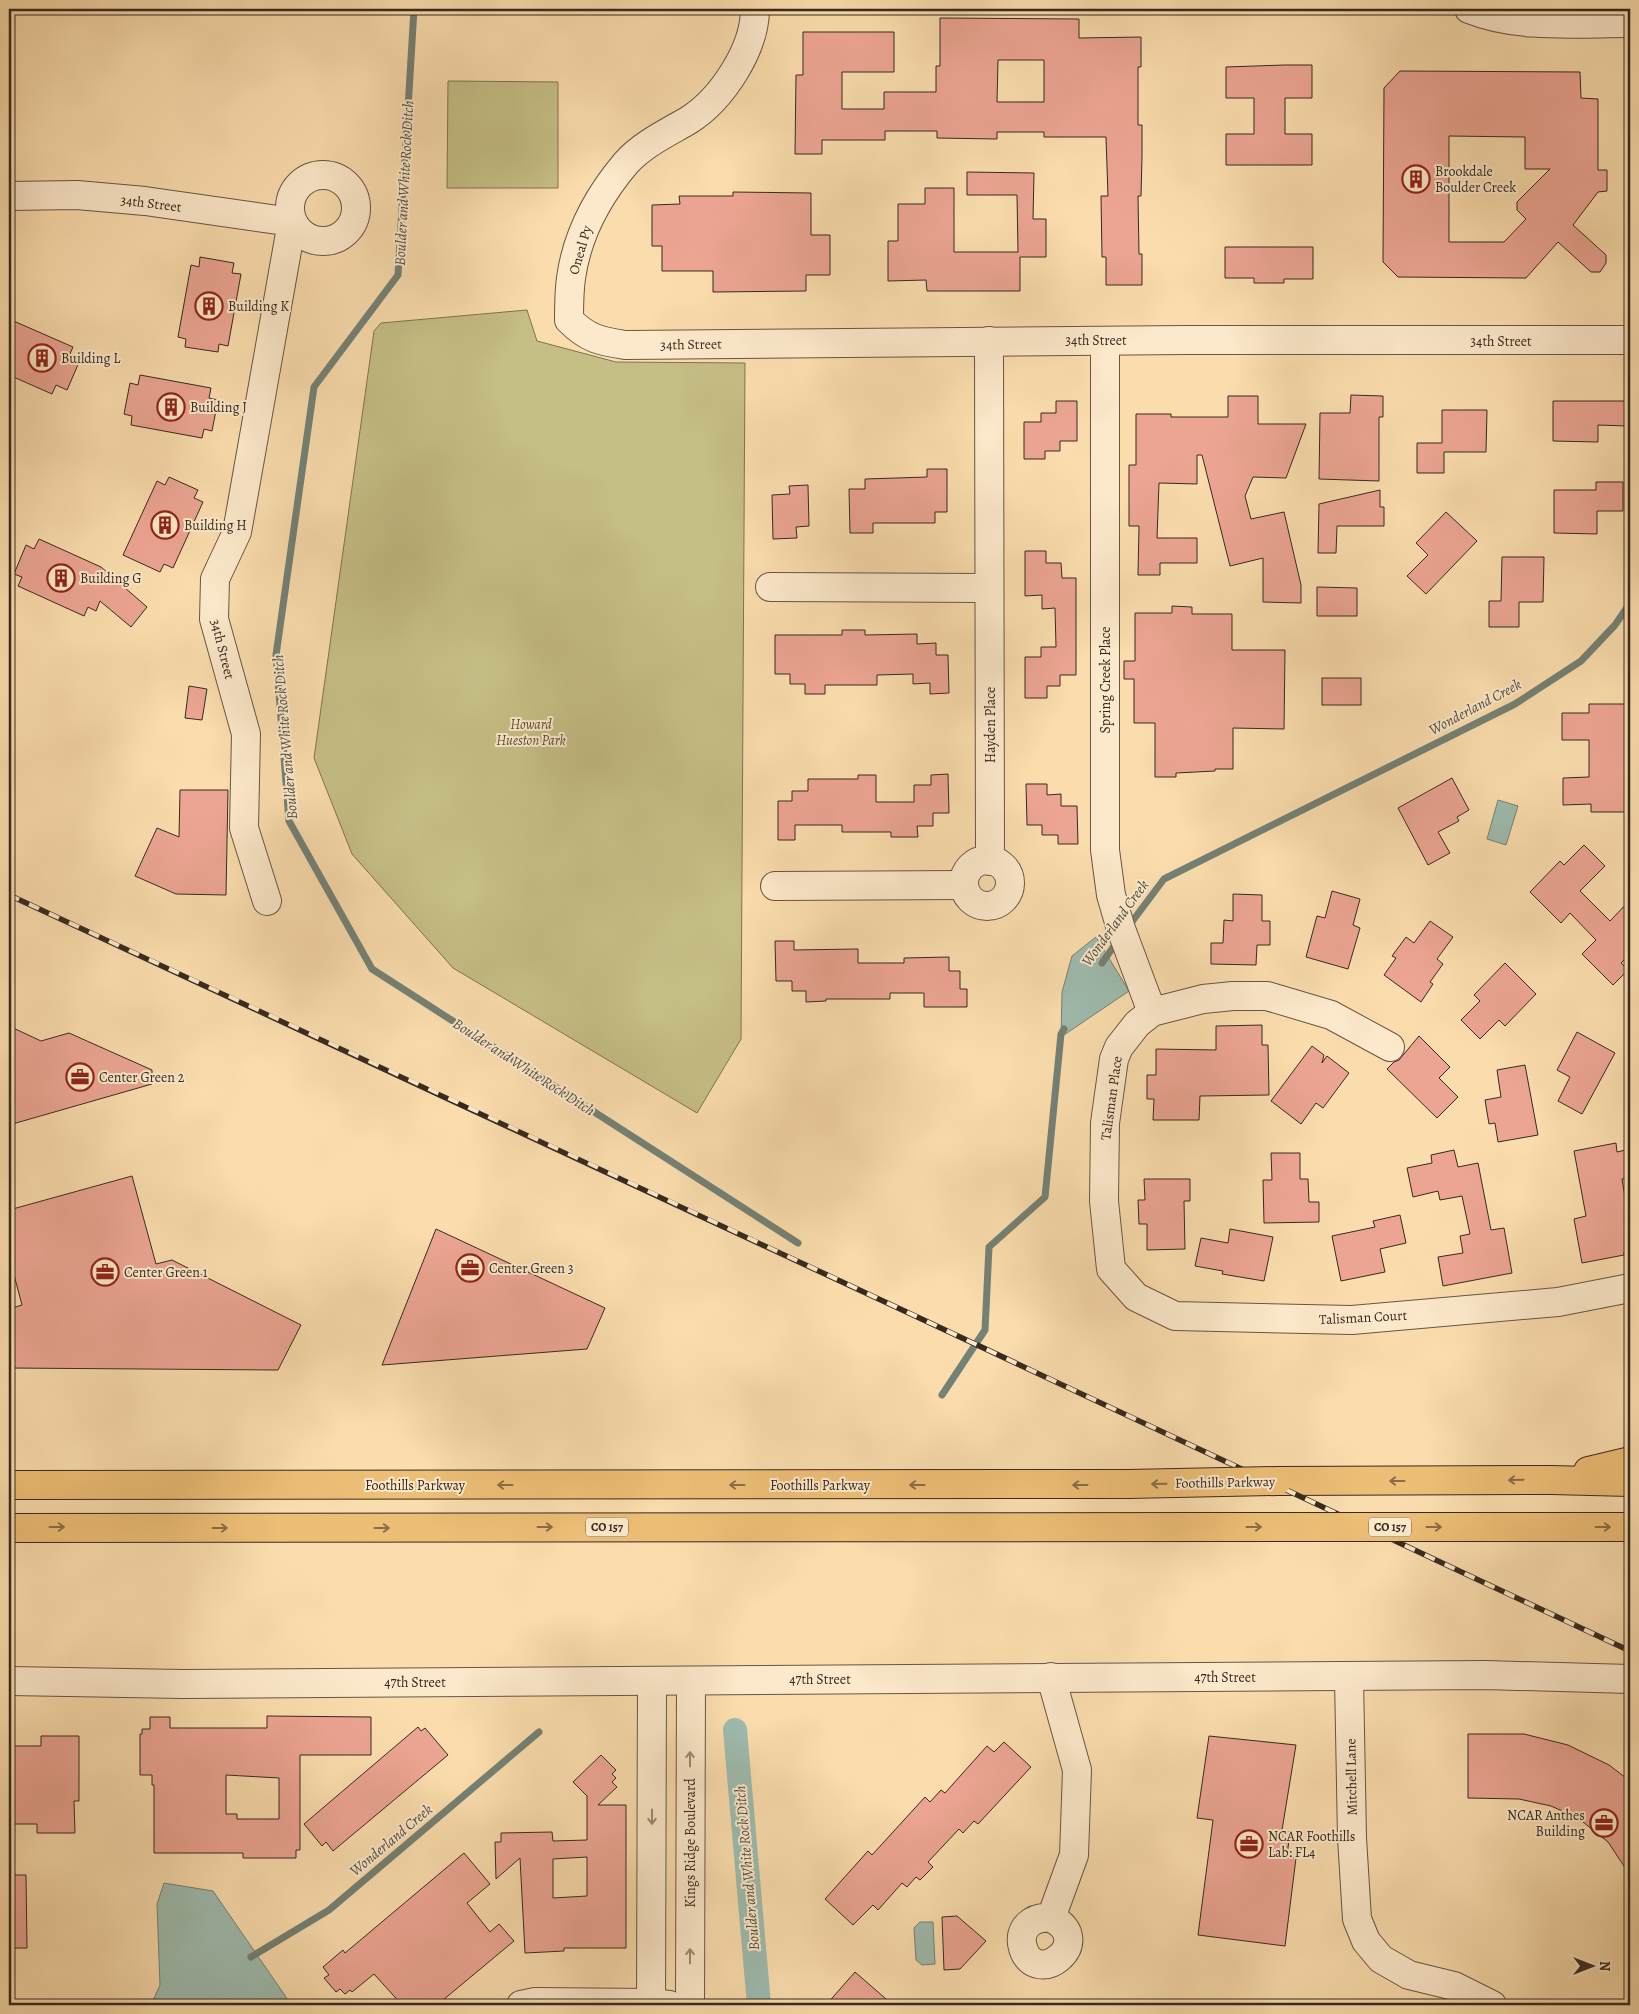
<svg xmlns="http://www.w3.org/2000/svg" width="1639" height="2014" font-family="Alegreya,serif">
  <style>
    .green { fill: #c5be85; stroke: #7e7452 }
    .water { fill: #9ebbae; stroke: #748175 }
    .lines { fill: none; stroke-linecap: round; stroke-linejoin: round }
    .stream { stroke: #748175; stroke-width: 7 }
    .canal { stroke: #9ebbae; stroke-width: 24 }
    .building { fill: #eca593; stroke: #362a20; fill-rule: evenodd }
    .minor-casing { stroke: #675643; stroke-width: 30 }
    .highway-casing { stroke: #362a20; stroke-width: 30 }
    .minor { stroke: #fce8ca; stroke-width: 28 }
    .highway { stroke: #edbe76; stroke-width: 28 }
    .rail-casing { stroke: #362a20; stroke-width: 5.5 }
    .rail { stroke: #fce8ca; stroke-width: 4; stroke-dasharray: 11; stroke-linecap: butt }
    .highway-bridge-casing { stroke: #362a20; stroke-width: 30; stroke-linecap: butt }
    .highway-bridge { stroke: #edbe76; stroke-width: 28 }
    .oneway { stroke: #886d47 }
    .oneway2 { stroke: #998975 }
    .labels { text-anchor: middle; stroke-width: 4; stroke-linejoin: round; paint-order: stroke }
    .shield { fill: #fce8ca; stroke: #716353; stroke-width: 1 }
    .shield-label { font-size: 12px; font-weight: bold; fill: #362a20 }
    .poi-label { font-size: 14px; fill: #362a20; stroke: #fce8ca; text-anchor: start }
    .street-label { font-size: 14px; fill: #362a20; stroke: #fce8ca }
    .park-label { font-size: 14px; font-style: italic; fill: #5a4f39; stroke: #fce8ca }
    .water-label { font-size: 15px; font-style: italic; fill: #504e44; stroke: #fce8ca }
  </style>
  <rect width="100%" height="100%" fill="#fadcad"/>
  <filter id="stains"><feTurbulence type="fractalNoise" baseFrequency=".004" numOctaves="4"/><feColorMatrix values="0 0 0 0 .2 0 0 0 0 .09 0 0 0 0 .02 0 0 0 .5 -.17"/></filter>
  <radialGradient id="worn" r=".72"><stop offset=".6" stop-color="#630" stop-opacity="0"/><stop offset="1" stop-color="#630" stop-opacity=".3"/></radialGradient>
  <g class="green">
    <polygon points="448,81 558,82 558,188 447,188"/>
    <polygon points="527,310 537,341 616,362 745,363 741,1039 697,1113 453,968 352,854 314,758 374,331 381,323"/>
  </g>
  <g class="water">
    <polygon points="1498,800 1518,806 1506,845 1487,839"/>
    <polygon points="1096,937 1129,991 1061,1037 1062,992 1072,956"/>
    <polygon points="164,1883 213,1891 286,1997 289,2005 151,2005 160,1985 157,1904"/>
    <polygon points="920,1922 933,1922 935,1964 922,1965 916,1960 914,1928"/>
  </g>
  <g class="lines">
    <g class="stream">
      <polyline points="414,9 398,275 314,387 276,655 289,821 372,969 798,1243"/>
      <polyline points="1128,927 1164,879 1515,704 1581,661 1615,625 1630,603"/>
      <polyline points="1102,963 1119,939"/>
      <polyline points="942,1395 985,1330 989,1247 1045,1197 1061,1034 1064,1029"/>
      <polyline points="251,1957 329,1910 539,1732"/>
    </g>
    <polyline class="canal" points="735,1730 759,2005"/>
  </g>
  <g class="building">
    <path d="M940 18 1079 19V38L1141 37V67H1138V125H1142V156L1141 196H1138L1139 254H1142V285H1106V257H1102L1101 196H1108L1106 137H1044V132H997V139L937 138V131H885V140H822V154H795L796 75H803V32H894V72H842V109H884V92H936V66H940ZM998 60H1044V102H997Z"/>
    <polygon points="1284,65 1312,65 1312,98 1285,98 1285,134 1312,134 1312,165 1226,165 1226,134 1254,134 1254,98 1226,98 1226,67"/>
    <path d="M1400 71 1580 72 1581 98 1598 99V170H1607V191L1598 192 1573 225 1606 255V263L1600 272H1591L1558 242 1526 278 1398 277 1383 262 1384 88ZM1449 136 1525 137V169H1550L1517 202V210L1526 219 1504 242H1449Z"/>
    <polygon points="967,172 1034,173 1033,219 1046,219 1046,257 1020,257 1020,291 927,291 926,280 888,281 888,241 898,241 898,204 925,204 925,188 954,188 954,252 1018,252 1017,195 967,195"/>
    <polygon points="733,192 811,193 811,235 830,235 830,275 806,275 806,291 713,292 713,271 662,271 662,246 652,246 652,205 680,204 679,196 733,196"/>
    <polygon points="1225,247 1313,247 1313,279 1284,279 1284,283 1254,283 1254,278 1225,278"/>
    <polygon points="200,257 234,263 232,273 241,274 228,346 219,344 218,352 185,347 186,339 178,337 191,265 199,267"/>
    <polygon points="9,319 73,347 69,356 80,360 67,390 56,385 52,394 9,375"/>
    <polygon points="140,375 211,388 209,398 218,400 212,431 204,429 202,438 131,425 132,416 124,414 130,383 138,385"/>
    <polygon points="1351,395 1383,396 1383,417 1379,417 1379,481 1319,479 1320,413 1350,413"/>
    <polygon points="1228,396 1258,396 1258,424 1306,424 1286,478 1253,477 1245,496 1251,519 1284,512 1301,585 1301,603 1263,602 1263,558 1230,566 1202,455 1197,455 1197,484 1159,483 1157,538 1197,538 1197,563 1160,563 1160,575 1138,575 1139,526 1129,526 1129,465 1136,465 1136,414 1171,414 1171,417 1228,417"/>
    <polygon points="1056,401 1077,401 1077,441 1060,441 1060,451 1045,451 1045,459 1024,459 1024,422 1041,422 1041,413 1056,413"/>
    <polygon points="1553,401 1627,401 1627,426 1598,425 1598,442 1553,441"/>
    <polygon points="1442,410 1487,410 1486,452 1444,452 1444,473 1417,473 1417,443 1442,443"/>
    <polygon points="927,469 947,469 947,512 935,512 935,523 873,523 873,533 850,533 849,489 865,489 865,479 927,477"/>
    <polygon points="169,477 198,490 194,498 203,502 173,568 164,564 160,572 123,555 157,481 165,485"/>
    <polygon points="1596,482 1623,482 1623,511 1597,511 1597,534 1554,533 1554,490 1596,490"/>
    <polygon points="808,485 809,526 796,527 797,538 773,539 772,495 790,494 789,486"/>
    <polygon points="1380,490 1380,507 1384,507 1384,526 1337,526 1336,553 1318,553 1319,504"/>
    <polygon points="1446,512 1477,541 1426,594 1407,576 1428,555 1416,543"/>
    <polygon points="39,539 101,567 147,607 131,627 100,601 96,611 88,607 84,616 18,586 22,577 14,574 26,545 34,549"/>
    <polygon points="1025,551 1046,551 1046,563 1061,563 1062,578 1076,578 1076,675 1060,675 1060,686 1047,686 1047,698 1025,698 1025,657 1041,657 1041,647 1056,647 1055,608 1042,609 1042,595 1025,596"/>
    <polygon points="1502,557 1544,557 1543,602 1519,602 1519,627 1489,627 1489,601 1501,601"/>
    <polygon points="1317,587 1357,588 1357,616 1317,616"/>
    <polygon points="1172,606 1192,607 1192,614 1232,614 1232,650 1285,650 1284,729 1233,728 1233,769 1215,769 1215,771 1176,773 1176,777 1155,777 1155,723 1134,723 1134,679 1124,679 1124,661 1135,661 1135,613 1172,613"/>
    <polygon points="842,630 865,630 865,635 917,634 917,644 936,643 936,655 948,655 949,693 930,694 930,683 913,684 913,674 877,675 877,685 825,685 825,694 805,694 805,684 790,684 790,674 775,674 775,635 842,635"/>
    <rect x="1322" y="678" width="39" height="27"/>
    <polygon points="189,686 207,689 202,720 185,718"/>
    <polygon points="1589,704 1630,704 1630,812 1591,812 1591,804 1563,805 1563,778 1589,777 1589,740 1562,740 1562,713 1589,713"/>
    <polygon points="948,774 949,813 933,813 933,826 917,826 918,837 891,837 891,832 842,832 842,825 795,825 795,840 778,840 778,801 792,801 792,791 808,791 808,779 858,779 858,775 876,775 876,802 914,802 914,785 931,785 931,775"/>
    <polygon points="1452,778 1469,810 1457,817 1459,821 1438,832 1450,853 1428,865 1398,808"/>
    <polygon points="1026,784 1047,784 1047,795 1061,794 1061,806 1077,806 1078,844 1058,844 1058,835 1042,835 1042,825 1027,825"/>
    <polygon points="180,790 228,790 226,895 176,894 135,876 157,828 179,837"/>
    <polygon points="1584,845 1605,866 1580,891 1610,921 1630,900 1630,954 1621,963 1628,970 1613,985 1582,954 1596,940 1570,913 1561,923 1530,892 1560,861 1564,865"/>
    <polygon points="1332,891 1360,899 1353,925 1360,928 1348,969 1306,957 1317,916 1325,918"/>
    <polygon points="1233,894 1262,895 1262,921 1270,921 1270,945 1257,945 1256,965 1211,964 1211,943 1223,943 1224,920 1233,921"/>
    <polygon points="1430,921 1453,937 1437,959 1443,964 1430,982 1433,984 1421,1002 1384,975 1396,958 1392,956 1406,937 1414,943"/>
    <polygon points="775,941 794,941 794,950 858,949 858,963 904,963 904,958 949,957 949,971 960,971 960,989 967,989 967,1007 924,1007 924,993 890,993 890,999 826,999 826,1001 806,1002 806,991 792,991 792,981 776,981"/>
    <polygon points="1505,963 1536,994 1505,1026 1499,1020 1480,1039 1461,1020 1480,1001 1474,995"/>
    <polygon points="1262,1025 1262,1045 1268,1045 1269,1095 1200,1096 1199,1120 1153,1120 1154,1099 1147,1099 1147,1075 1156,1075 1156,1049 1216,1050 1216,1026"/>
    <polygon points="9,1026 41,1041 69,1033 152,1070 152,1084 9,1125"/>
    <polygon points="1577,1032 1615,1053 1582,1114 1558,1101 1570,1077 1557,1070"/>
    <polygon points="1419,1036 1450,1067 1439,1078 1458,1097 1437,1118 1387,1069 1394,1062 1399,1060"/>
    <polygon points="1312,1046 1324,1055 1322,1063 1327,1056 1349,1073 1323,1108 1316,1103 1301,1124 1271,1101"/>
    <polygon points="1525,1065 1538,1135 1498,1142 1495,1123 1489,1124 1485,1100 1501,1097 1497,1070"/>
    <polygon points="1616,1143 1617,1152 1630,1149 1630,1178 1622,1179 1630,1227 1630,1251 1624,1252 1624,1255 1582,1263 1574,1219 1586,1216 1574,1151"/>
    <polygon points="1454,1150 1458,1167 1478,1163 1491,1230 1504,1228 1512,1273 1443,1286 1438,1257 1463,1253 1460,1236 1470,1234 1462,1196 1440,1200 1438,1191 1413,1197 1407,1168 1432,1163 1431,1155"/>
    <polygon points="1271,1153 1300,1153 1300,1179 1308,1179 1309,1202 1319,1202 1319,1222 1264,1223 1263,1180 1272,1180"/>
    <polygon points="132,1176 156,1264 172,1260 301,1325 278,1370 9,1368 9,1309 22,1305 9,1256 9,1210"/>
    <polygon points="1144,1179 1190,1179 1190,1201 1184,1201 1185,1249 1147,1250 1147,1224 1139,1224 1138,1200 1145,1200"/>
    <polygon points="1400,1215 1406,1243 1380,1249 1385,1272 1341,1281 1332,1236 1375,1227 1373,1221"/>
    <polygon points="436,1229 605,1308 587,1349 382,1365"/>
    <polygon points="1230,1229 1273,1237 1264,1281 1222,1274 1223,1271 1195,1266 1201,1238 1228,1243"/>
    <path d="M267 1716 371 1717V1755H300V1850H296V1858H243V1853H154V1785H152V1775H140V1734H142V1729H150V1717H170V1728H267ZM226 1775 279 1778V1819H237V1814H226Z"/>
    <polygon points="418,1727 421,1731 425,1728 448,1755 333,1851 326,1842 322,1846 304,1824"/>
    <polygon points="1468,1734 1524,1734 1568,1745 1609,1765 1630,1781 1630,1875 1608,1842 1578,1818 1551,1806 1519,1799 1468,1798"/>
    <polygon points="41,1736 79,1736 79,1801 74,1801 75,1833 37,1833 37,1824 9,1824 9,1746 41,1746"/>
    <polygon points="1209,1736 1296,1745 1282,1830 1290,1832 1287,1856 1296,1858 1285,1946 1198,1935 1213,1820 1197,1818"/>
    <polygon points="1004,1742 1031,1767 978,1824 974,1821 963,1833 959,1829 928,1862 933,1867 920,1880 916,1877 907,1887 902,1883 878,1910 873,1905 853,1925 825,1899 868,1851 872,1855 925,1797 930,1802 941,1790 945,1793 987,1746 994,1752"/>
    <path d="M601 1755 616 1770 612 1774 616 1778 612 1782 617 1787 598 1805H626V1948H564V1951L525 1953 520 1858 496 1879 495 1842H501V1833L552 1832 553 1841 587 1840V1796L573 1782ZM587 1857V1896L553 1898V1859Z"/>
    <polygon points="464,1853 490,1884 467,1903 490,1932 499,1924 514,1941 437,2005 402,2005 374,1974 352,1992 350,1990 345,1994 340,1989 336,1992 324,1978 329,1975 323,1967 343,1950 345,1953"/>
    <polygon points="9,1875 26,1875 27,1948 9,1948"/>
    <polygon points="957,1916 986,1941 960,1969 944,1970 942,1917"/>
    <polygon points="855,1972 893,2005 826,2005"/>
  </g>
  <g class="lines">
    <g class="minor-casing">
      <g id="minor">
        <path d="M755 9C755 49 722 99 689 120 667 133 643 144 626 163 598 196 577 235 571 278 569 292 569 306 569 320 588 339 600 341 625 345L1186 340H1630"/>
        <path d="M1469 9C1519 29 1577 23 1630 23"/>
        <circle cx="323" cy="208" r="33"/>
        <polyline points="9,196 77,195 145,201 292,222 237,532 215,579 214,619 246,734 244,828 267,901"/>
        <polyline points="989,341 990,861"/>
        <polyline points="1105,341 1105,850 1111,895 1121,929 1152,1012"/>
        <polyline points="770,587 989,588"/>
        <circle cx="987" cy="883" r="23"/>
        <polyline points="775,886 964,885"/>
        <polyline points="1390,1047 1331,1015 1267,996 1233,996 1203,999 1152,1012 1137,1024 1119,1047 1114,1059 1105,1123 1104,1201 1111,1269 1136,1297 1175,1316 1352,1320 1558,1302 1630,1288"/>
        <polyline points="1349,1677 1352,1838 1357,1919 1366,1941 1381,1959 1409,1975 1454,1986 1492,2005"/>
        <polyline points="9,1681 183,1684 1485,1675 1630,1679"/>
        <path d="M1051 1918C1098 1941 1036 1990 1023 1948 1017 1928 1033 1916 1051 1918L1074 1855 1077 1770 1051 1677"/>
        <polyline points="521,2005 535,2002 651,2003 669,2005"/>
        <polyline points="651,2005 652,1681"/>
        <polyline points="690,2005 691,1681"/>
      </g>
    </g>
    <g class="highway-casing">
      <g id="highway">
        <polyline points="1588,1471 1630,1461"/>
        <polyline points="1277,1481 1551,1480 1630,1482"/>
        <polyline points="9,1485 1128,1484"/>
        <polyline points="1576,1527 1630,1527"/>
        <polyline points="9,1528 1205,1527"/>
      </g>
    </g>
    <use href="#minor" class="minor"/>
    <use href="#highway" class="highway"/>
    <g class="rail-casing">
      <path id="rail" d="M9 895C551 1144 1090 1398 1630 1651"/>
    </g>
    <use href="#rail" class="rail"/>
    <g class="highway-bridge-casing">
      <g id="highway-bridge">
        <polyline points="1128,1484 1277,1481"/>
        <polyline points="1205,1527 1576,1527"/>
      </g>
    </g>
    <use href="#highway-bridge" class="highway-bridge"/>
  </g>
  <defs><path id="oneway-shaft" d="M-6 0H5M1.5-3L5.5 0L1.5 3" fill="none" stroke-width="1.6" stroke-linecap="round" stroke-linejoin="round" transform="scale(1.25)"/></defs>
  <g class="oneway">
    <use href="#oneway-shaft" transform="translate(1516 1480) rotate(179)"/>
    <use href="#oneway-shaft" transform="translate(1397 1481) rotate(180)"/>
    <use href="#oneway-shaft" transform="translate(1159 1484) rotate(179)"/>
    <use href="#oneway-shaft" transform="translate(505 1485) rotate(180)"/>
    <use href="#oneway-shaft" transform="translate(737 1485) rotate(-180)"/>
    <use href="#oneway-shaft" transform="translate(917 1485) rotate(180)"/>
    <use href="#oneway-shaft" transform="translate(1080 1485) rotate(180)"/>
    <use href="#oneway-shaft" transform="translate(57 1527)"/>
    <use href="#oneway-shaft" transform="translate(545 1527)"/>
    <use href="#oneway-shaft" transform="translate(1254 1527)"/>
    <use href="#oneway-shaft" transform="translate(1434 1527)"/>
    <use href="#oneway-shaft" transform="translate(1603 1527)"/>
    <use href="#oneway-shaft" transform="translate(220 1528)"/>
    <use href="#oneway-shaft" transform="translate(382 1528)"/>
  </g>
  <g class="oneway2">
    <use href="#oneway-shaft" transform="translate(690 1759) rotate(-90)"/>
    <use href="#oneway-shaft" transform="translate(652 1817) rotate(90)"/>
    <use href="#oneway-shaft" transform="translate(690 1956) rotate(-90)"/>
  </g>
  <defs>
    <g id="building-ring" transform="scale(1.4375)"><circle r="9.5" fill="#fce8ca" stroke="#8f2418" stroke-width="1.5"/><path d="M-4-6H4V6H1V3H-1V6H-4ZM-2.5-4.3h1.7v1.8h-1.7ZM.8-4.3h1.7v1.8H.8ZM-2.5-1h1.7V.8h-1.7ZM.8-1h1.7V.8H.8Z" fill="#8f2418"/></g>
    <g id="office-ring" transform="scale(1.4375)"><circle r="9.5" fill="#fce8ca" stroke="#8f2418" stroke-width="1.5"/><path d="M-6-3h4V-5.5h4V-3h4V5H-6ZM-1-4.5V-3h2v-1.5ZM-6 0V1H6V0Z" fill="#8f2418"/></g>
  </defs>
  <g fill-rule="evenodd">
    <use href="#building-ring" x="1416" y="179"/>
    <use href="#building-ring" x="209" y="306"/>
    <use href="#building-ring" x="42" y="358"/>
    <use href="#building-ring" x="171" y="407"/>
    <use href="#building-ring" x="165" y="525"/>
    <use href="#building-ring" x="61" y="578"/>
    <use href="#office-ring" x="80" y="1077"/>
    <use href="#office-ring" x="470" y="1268"/>
    <use href="#office-ring" x="105" y="1272"/>
    <use href="#office-ring" x="1604" y="1823"/>
    <use href="#office-ring" x="1249" y="1844"/>
  </g>
  <g class="labels">
    <g class="shield">
      <rect x="586" y="1517.5" width="42" height="19" rx="4"/>
      <rect x="1369" y="1517.5" width="42" height="19" rx="4"/>
    </g>
    <g class="shield-label">
      <text x="607" y="1531">CO 157</text>
      <text x="1390" y="1531">CO 157</text>
    </g>
    <g class="poi-label">
      <text x="1435" y="176">Brookdale<tspan x="1435" dy="16">Boulder Creek</tspan></text>
      <text x="228" y="311">Building K</text>
      <text x="61" y="363">Building L</text>
      <text x="190" y="412">Building J</text>
      <text x="184" y="530">Building H</text>
      <text x="80" y="583">Building G</text>
      <text x="99" y="1082">Center Green 2</text>
      <text x="489" y="1273">Center Green 3</text>
      <text x="124" y="1277">Center Green 1</text>
      <text x="1585" y="1820" text-anchor="end">NCAR Anthes<tspan x="1585" dy="16">Building</tspan></text>
      <text x="1268" y="1841">NCAR Foothills<tspan x="1268" dy="16">Lab: FL4</tspan></text>
    </g>
    <g class="street-label">
      <text transform="translate(151 203) rotate(7)" y="5">34th Street</text>
      <text transform="translate(580 250) rotate(-74)" y="5">Oneal Py</text>
      <text x="1096" y="345">34th Street</text>
      <text x="1501" y="346">34th Street</text>
      <text transform="translate(691 344) rotate(-1)" y="5">34th Street</text>
      <text transform="translate(223 649) rotate(76)" y="5">34th Street</text>
      <text transform="translate(1105 680) rotate(-90)" y="5">Spring Creek Place</text>
      <text transform="translate(990 725) rotate(-90)" y="5">Hayden Place</text>
      <text transform="translate(1111 1098) rotate(-82)" y="5">Talisman Place</text>
      <text transform="translate(1363 1317) rotate(-3)" y="5">Talisman Court</text>
      <text transform="translate(1225 1482) rotate(-1)" y="5">Foothills Parkway</text>
      <text x="415" y="1490">Foothills Parkway</text>
      <text x="820" y="1490">Foothills Parkway</text>
      <text x="1225" y="1682">47th Street</text>
      <text x="820" y="1684">47th Street</text>
      <text x="415" y="1687">47th Street</text>
      <text transform="translate(1351 1777) rotate(-91)" y="5">Mitchell Lane</text>
      <text transform="translate(690 1843) rotate(-90)" y="5">Kings Ridge Boulevard</text>
    </g>
    <g class="park-label">
      <text x="531" y="729">Howard<tspan x="531" dy="16">Hueston Park</tspan></text>
    </g>
    <g class="water-label">
      <text transform="translate(404 183) rotate(-87)" y="5">Boulder and White Rock Ditch</text>
      <text transform="translate(1475 707) rotate(-28)" y="5">Wonderland Creek</text>
      <text transform="translate(285 737) rotate(-95)" y="5">Boulder and White Rock Ditch</text>
      <text transform="translate(1115 923) rotate(-54)" y="5">Wonderland Creek</text>
      <text transform="translate(524 1067) rotate(33)" y="5">Boulder and White Rock Ditch</text>
      <text transform="translate(391 1840) rotate(-40)" y="5">Wonderland Creek</text>
      <text transform="translate(747 1868) rotate(-95)" y="5">Boulder and White Rock Ditch</text>
    </g>
  </g>
  <rect width="1639" height="2014" fill="none" stroke="#fadcad" stroke-width="30"/>
  <rect x="10" y="10" width="1619" height="1994" fill="none" stroke="#362a20" stroke-width="2.5"/>
  <rect x="15" y="15" width="1609" height="1984" fill="none" stroke="#362a20"/>
  <g transform="translate(1592 1966) rotate(90)" stroke="#fce8ca" stroke-width="4" paint-order="stroke">
  <path d="M0-4L9 19L0 12L-9 19Z" fill="#362a20"/>
  <text y="-8" font-size="14" font-weight="bold" text-anchor="middle" fill="#362a20">N</text>
  </g>
  <rect width="100%" height="100%" filter="url(#stains)"/>
  <rect width="100%" height="100%" fill="url(#worn)"/>
</svg>
